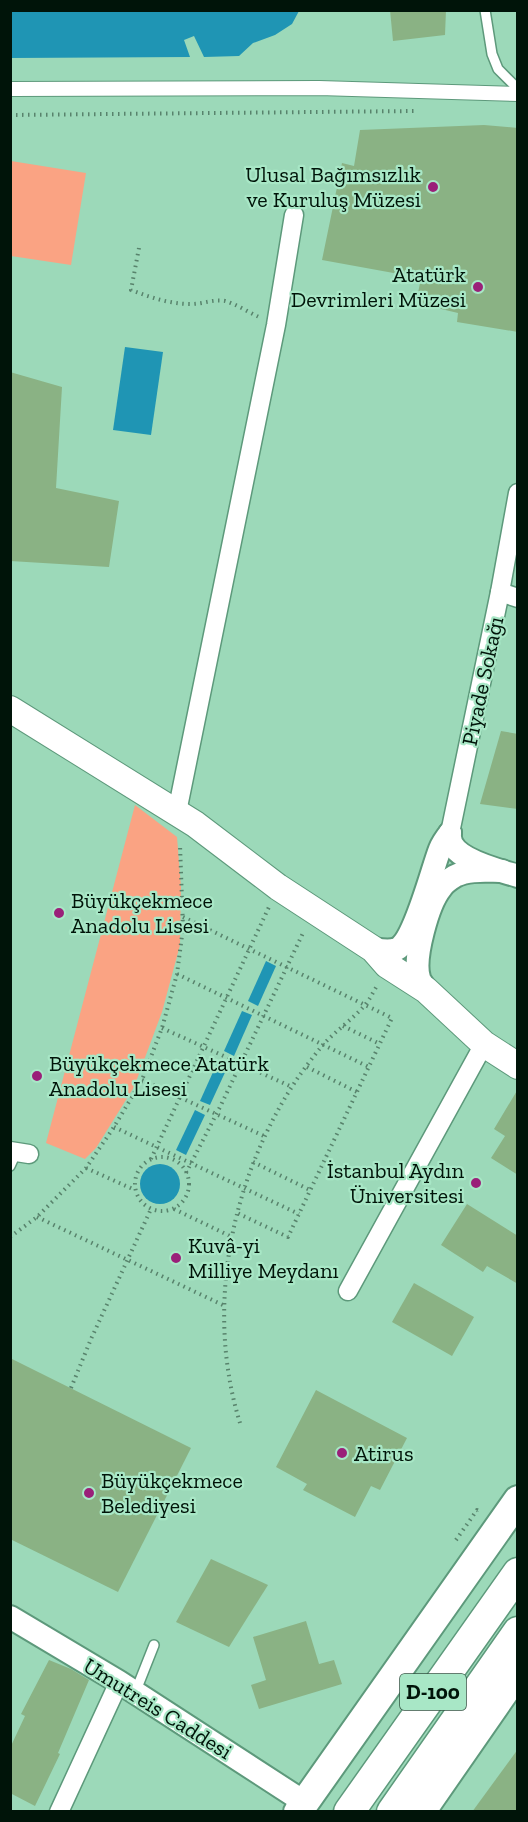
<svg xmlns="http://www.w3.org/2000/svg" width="528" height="1822" font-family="'Zilla Slab',serif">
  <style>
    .green { fill: #faa383 }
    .water { fill: #1f95b4 }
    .building { fill: #8ab284 }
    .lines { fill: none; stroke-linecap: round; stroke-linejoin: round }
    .service-casing { stroke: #5d997b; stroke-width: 12 }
    .pedestrian-casing { stroke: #5d997b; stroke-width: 16 }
    .minor-casing { stroke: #5d997b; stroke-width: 21 }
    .tertiary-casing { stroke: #5d997b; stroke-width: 26 }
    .secondary-casing { stroke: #5d997b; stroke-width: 28 }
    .primary-casing { stroke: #5d997b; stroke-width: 32 }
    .trunk-casing { stroke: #5d997b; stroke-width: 33 }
    .path { stroke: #58836c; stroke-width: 4; stroke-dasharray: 1.5 4.5; stroke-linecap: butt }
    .service { stroke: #fff; stroke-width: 9 }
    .pedestrian { stroke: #fff; stroke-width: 14 }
    .minor { stroke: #fff; stroke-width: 18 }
    .tertiary { stroke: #fff; stroke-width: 22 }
    .secondary { stroke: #fff; stroke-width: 26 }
    .primary { stroke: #fff; stroke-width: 28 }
    .trunk { stroke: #fff; stroke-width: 30 }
    .poi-dot { fill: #9a2079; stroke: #a8e7c6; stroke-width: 2 }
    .labels { text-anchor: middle; stroke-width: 4.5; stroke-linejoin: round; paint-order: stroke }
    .shield { fill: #a8e7c6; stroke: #325342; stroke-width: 1.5 }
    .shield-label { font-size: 21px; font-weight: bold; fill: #001409 }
    .poi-label { font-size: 22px; fill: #001409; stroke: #a8e7c6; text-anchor: start }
    .street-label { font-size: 22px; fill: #001409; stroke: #a8e7c6 }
  </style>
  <rect width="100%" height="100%" fill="#9cd9b9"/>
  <g class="green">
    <polygon points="11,161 86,173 71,265 11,256"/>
    <polygon points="135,805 177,837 181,887 180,945 162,1012 134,1087 96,1148 85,1159 46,1143"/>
  </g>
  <g class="water">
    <polygon points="10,11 11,10 299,11 292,24 275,35 253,43 239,56 204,57 194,36 184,40 190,57 11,58"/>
    <polygon points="125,347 163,352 151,435 113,430"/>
    <polygon points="266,961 276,966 258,1006 248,1001"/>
    <polygon points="242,1011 252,1015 234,1056 224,1051"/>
    <polygon points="218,1061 228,1066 210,1105 200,1101"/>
    <polygon points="195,1110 205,1115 186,1155 176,1150"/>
    <circle cx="160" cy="1184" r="20"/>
  </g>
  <g class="building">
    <polygon points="390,10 446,10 445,35 393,41"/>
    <polygon points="484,125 518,128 518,332 457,322 458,313 416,303 421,278 322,260 342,163 354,166 360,130"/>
    <polygon points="10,372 62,387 56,488 119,501 109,567 10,561"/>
    <polygon points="501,731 518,734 518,809 480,804"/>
    <polygon points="518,1089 518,1175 491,1158 505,1136 494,1129"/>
    <polygon points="467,1204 518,1236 518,1284 487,1266 483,1272 441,1245"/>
    <polygon points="414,1283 474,1317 452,1356 392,1322"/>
    <polygon points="10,1358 191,1448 118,1592 10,1539"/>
    <polygon points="316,1390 407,1438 380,1490 371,1486 355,1517 303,1490 307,1484 276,1467"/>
    <polygon points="211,1559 268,1585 229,1647 176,1622"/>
    <polygon points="306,1621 319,1664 334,1660 342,1684 259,1709 251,1685 266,1680 253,1637"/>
    <polygon points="49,1660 71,1669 89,1680 58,1753 60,1754 35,1806 10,1793 10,1748 25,1716 21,1714"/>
    <polygon points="518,1749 518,1812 472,1812"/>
  </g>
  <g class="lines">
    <g class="service-casing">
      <g id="service">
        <polyline points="485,10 492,54 498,69 518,89"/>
        <polyline points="10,1166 16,1153"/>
        <polyline points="135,1693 154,1645"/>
      </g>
    </g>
    <g class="pedestrian-casing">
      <polyline id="pedestrian" points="10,89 319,88 518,94"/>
    </g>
    <g class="minor-casing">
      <g id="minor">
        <polyline points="500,592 518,598"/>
        <polyline points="177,812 276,325 294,215"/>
        <polyline points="450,833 500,592 518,493"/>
        <polyline points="10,1151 29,1154"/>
        <polyline points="348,1291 484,1044"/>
        <polyline points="59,1812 119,1682"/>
      </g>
    </g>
    <g class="tertiary-casing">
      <g id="tertiary">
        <path d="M450 833C446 859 499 870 518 876"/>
        <path d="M373 949C380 950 389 952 397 949 415 940 432 869 440 849 442 844 446 838 450 833"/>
        <path d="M426 990C424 986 420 982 419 978 413 958 428 904 441 888 444 883 450 879 455 876 469 869 486 871 502 871"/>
        <polyline points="10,1617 119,1682 304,1802"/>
      </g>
    </g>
    <g class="secondary-casing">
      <polyline id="secondary" points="10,709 195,824 278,887 373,949 387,965 426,990 484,1044 518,1066"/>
    </g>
    <g class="primary-casing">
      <g id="primary">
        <polyline points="298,1812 518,1500"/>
        <polyline points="421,1812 518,1672"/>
      </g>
    </g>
    <g class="trunk-casing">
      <g id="trunk">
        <polyline points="349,1812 518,1573"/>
        <polyline points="392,1812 518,1632"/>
      </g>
    </g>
    <g class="path">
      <polyline points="10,115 415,111"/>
      <path d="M139 248 131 290C152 298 170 304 191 304 203 304 213 299 225 301 236 304 248 312 259 317"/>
      <polyline points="183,917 392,1018 288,1237 237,1213"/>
      <polyline points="177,974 369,1067"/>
      <polyline points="343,1026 380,1044"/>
      <polyline points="162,1028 292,1087"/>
      <polyline points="307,1067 357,1092"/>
      <polyline points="142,1080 264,1136"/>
      <polyline points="114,1127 299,1214"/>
      <circle cx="162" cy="1184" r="27"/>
      <polyline points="151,1159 269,907"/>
      <polyline points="253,1162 310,1190"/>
      <polyline points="86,1168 135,1190"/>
      <polyline points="186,1173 220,1107 304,931"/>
      <polyline points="174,1209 232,1237"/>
      <polyline points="37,1217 225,1306"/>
      <polyline points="10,1237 37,1217 86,1168 114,1127 142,1080 162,1028 177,974 183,928 180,845"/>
      <polyline points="71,1388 91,1339 151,1209"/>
      <path d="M240 1423C205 1310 230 1181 295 1082 303 1070 313 1057 322 1046 335 1031 352 1020 365 1005 370 999 373 992 377 986"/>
      <polyline points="456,1540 477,1510 479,1511"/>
    </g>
    <use href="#service" class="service"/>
    <use href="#pedestrian" class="pedestrian"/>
    <use href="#minor" class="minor"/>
    <use href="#tertiary" class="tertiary"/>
    <use href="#secondary" class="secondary"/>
    <use href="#primary" class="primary"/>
    <use href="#trunk" class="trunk"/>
  </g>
  <g class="poi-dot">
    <circle cx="433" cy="187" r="6"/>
    <circle cx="478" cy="287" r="6"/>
    <circle cx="59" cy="913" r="6"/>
    <circle cx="37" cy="1076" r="6"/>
    <circle cx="476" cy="1183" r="6"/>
    <circle cx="176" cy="1258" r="6"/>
    <circle cx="342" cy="1453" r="6"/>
    <circle cx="89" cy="1493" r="6"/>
  </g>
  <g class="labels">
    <rect class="shield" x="400" y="1674" width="66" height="36" rx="4.5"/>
    <g class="shield-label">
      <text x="433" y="1699">D-100</text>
    </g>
    <g class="poi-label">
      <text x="421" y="182" text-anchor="end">Ulusal Bağımsızlık<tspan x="421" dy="25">ve Kuruluş Müzesi</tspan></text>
      <text x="466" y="282" text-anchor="end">Atatürk<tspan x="466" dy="25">Devrimleri Müzesi</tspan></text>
      <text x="71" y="908">Büyükçekmece<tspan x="71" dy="25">Anadolu Lisesi</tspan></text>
      <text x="49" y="1071">Büyükçekmece Atatürk<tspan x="49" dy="25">Anadolu Lisesi</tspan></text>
      <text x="464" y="1178" text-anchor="end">İstanbul Aydın<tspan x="464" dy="25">Üniversitesi</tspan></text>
      <text x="188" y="1253">Kuvâ-yi<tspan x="188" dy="25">Milliye Meydanı</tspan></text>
      <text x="354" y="1461">Atirus</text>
      <text x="101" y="1488">Büyükçekmece<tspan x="101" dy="25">Belediyesi</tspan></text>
    </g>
    <g class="street-label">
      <text transform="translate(482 681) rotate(-78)" y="8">Piyade Sokağı</text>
      <text transform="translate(158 1708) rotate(32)" y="8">Umutreis Caddesi</text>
    </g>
  </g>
  <rect width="528" height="1822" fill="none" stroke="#001409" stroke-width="24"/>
</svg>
